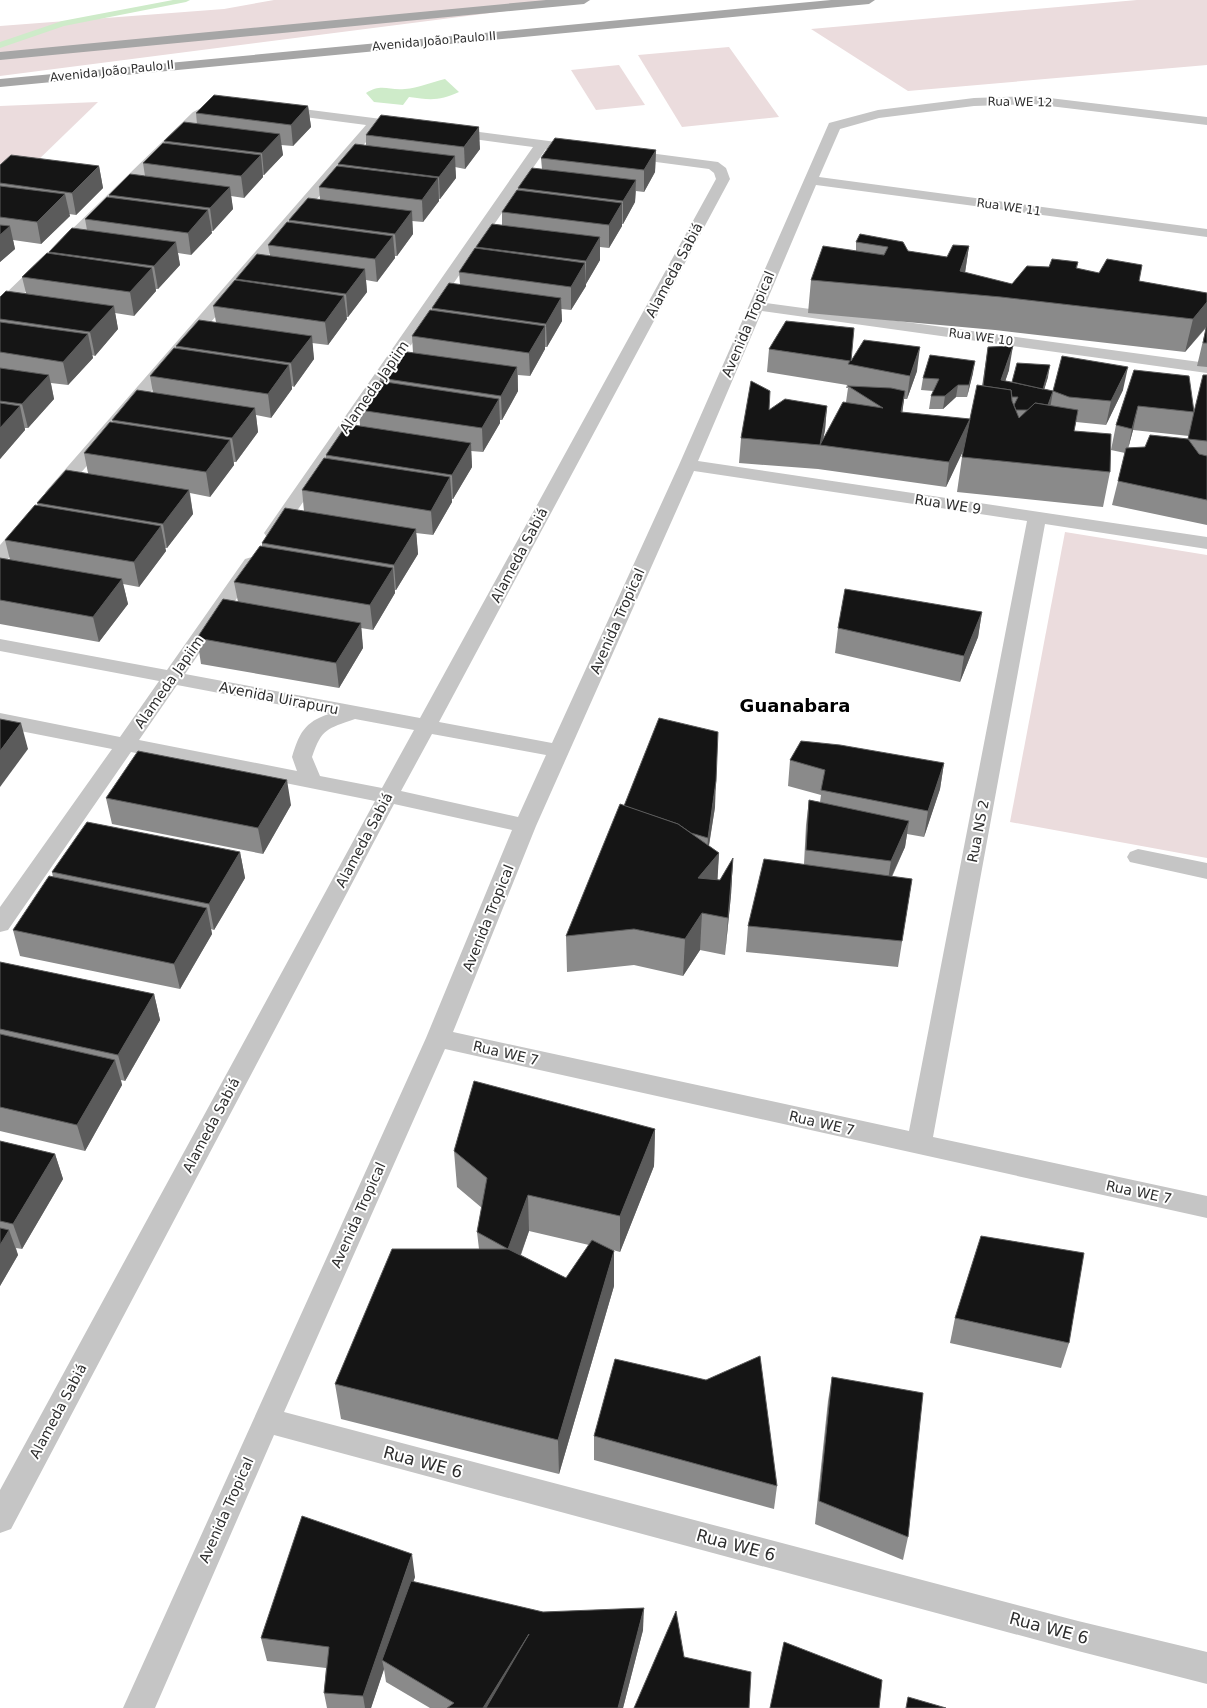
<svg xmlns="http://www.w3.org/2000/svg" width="1207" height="1708" font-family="'DejaVu Sans',sans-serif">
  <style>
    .green { fill: #ebdcdd }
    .water { fill: #ceebc9 }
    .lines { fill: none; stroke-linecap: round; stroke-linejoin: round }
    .stream { fill: #ceebc9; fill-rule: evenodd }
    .minor { fill: #c5c5c5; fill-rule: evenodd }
    .major { fill: #a6a6a6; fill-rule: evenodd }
    .wall { fill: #8a8a8a; fill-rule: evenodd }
    .shaded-wall { fill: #5b5b5b }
    .building { fill: #151515; stroke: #5b5b5b }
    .labels { text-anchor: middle; stroke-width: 4; stroke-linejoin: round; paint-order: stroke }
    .far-street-label { font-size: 12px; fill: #2e2e2e; stroke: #fff }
    .street-label { font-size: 14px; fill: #2e2e2e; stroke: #fff }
    .near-street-label { font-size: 17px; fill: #2e2e2e; stroke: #fff }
    .district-label { font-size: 18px; font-weight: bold; fill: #000; stroke: #fff }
  </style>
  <rect width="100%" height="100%" fill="#fff"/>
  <g class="green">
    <polygon points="274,0 591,0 0,76 0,26 224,9"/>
    <polygon points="1137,0 1207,0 1207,65 908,91 811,29"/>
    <polygon points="729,47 779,117 682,127 638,55"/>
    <polygon points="619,65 645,105 596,110 571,70"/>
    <polygon points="98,102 34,164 0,188 0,106"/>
    <polygon points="1065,532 1207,555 1207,858 1010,822"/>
  </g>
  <path class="water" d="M445 79 459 92C440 101 430 100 409 97L403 105 374 102 366 93C382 83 389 91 405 89 418 88 432 82 445 79Z"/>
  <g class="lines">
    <polygon class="stream" points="173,0 190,0 186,2 64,26 0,48 0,42 62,21"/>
    <g class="minor">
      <path d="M1033 96 1207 117V125L1033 104 974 106 879 118 840 129 819 177 1207 229V237L816 185 766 303 1207 363V373L762 311 698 461 1207 537V549L1045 524 933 1137 1207 1196V1218L445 1049 284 1412 1078 1621 1207 1652V1684L1078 1651 274 1435 155 1708H123L426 1038 512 830 394 804 11 1529 0 1533V1490L375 801 131 752 8 930 0 932V907L112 749 0 727V713L120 737 159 681 0 651V639L167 670 245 559 252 557 259 559 261 563 185 674 420 718 716 179 714 173 709 169 626 158 621 157 619 154 621 151 626 150 718 162 726 168 730 179 439 722 552 743 679 465 829 123 878 110 974 98ZM694 471 1027 521 909 1131 453 1032 536 826ZM177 685 329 714C304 722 299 734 292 757L297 771 139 740ZM355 719 414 730 382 788 320 776 312 757C322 728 327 729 355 719ZM432 734 546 755 518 817 401 791Z"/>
      <polygon points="223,103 228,104 230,107 228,110 212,113 203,118 6,311 0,313 0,299 193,112 203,107"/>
      <polygon points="279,106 405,122 410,123 412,126 410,129 405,130 379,127 60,497 54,498 48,497 45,493 48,489 366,125 274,113 272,110 274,107"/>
      <polygon points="449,128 580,145 585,146 587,149 585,152 580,153 546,149 279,537 273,538 267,537 264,533 533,147 444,135 442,132 444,129"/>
      <polygon points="27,520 33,521 36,525 7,560 0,562 0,545 21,521"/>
      <polygon points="1138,849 1207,863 1207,879 1130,862 1127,857 1130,852"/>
    </g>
    <g class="major">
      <polygon points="546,0 590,0 584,4 0,60 0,52"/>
      <polygon points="831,0 875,0 869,4 0,87 0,79"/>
    </g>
  </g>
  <g class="wall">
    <polygon points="308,106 311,127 293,146 281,145 283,155 264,175 263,175 263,177 244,198 231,196 233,209 213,231 211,231 212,233 191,255 178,253 180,265 158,289 156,289 156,291 134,316 115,313 118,329 95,356 92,355 93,358 68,385 51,383 54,399 28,428 25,428 25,430 0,459 0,297 26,293 22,277 49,254 49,252 87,230 85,219 109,197 109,195 145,176 143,163 165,143 164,141 197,124 196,113"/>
    <polygon points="366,135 480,149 465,169 455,167 456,178 440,199 439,199 439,201 423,222 412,221 413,234 397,256 395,256 395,258 377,282 366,280 367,292 348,317 346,317 347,319 328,345 312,343 314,359 294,387 292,386 292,389 271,418 256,415 258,432 236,462 234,462 234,465 210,497 190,493 193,514 167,548 165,548 166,551 139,587 123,584 128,604 99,642 0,624 0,558 10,560 5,540 38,506 37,503 88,473 84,453 113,422 112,420 153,393 150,376 176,349 176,346 216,322 213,306 237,281 236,279 270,256 268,245 289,222 289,220 320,200 319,187 338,166 338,164 366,145"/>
    <polygon points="656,150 655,172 644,192 636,191 635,202 623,224 622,224 622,226 609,248 600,247 600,260 586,284 586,286 571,310 561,309 562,321 547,347 545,347 545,349 530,376 518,375 518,391 502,420 500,420 500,423 483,452 471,451 472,467 453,499 452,499 452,502 433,535 416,533 418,554 396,590 395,590 395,593 373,630 361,628 363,648 339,688 201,664 197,638 238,602 234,582 262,546 262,543 304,511 302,490 326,458 326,455 360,426 359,410 380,381 380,378 413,353 412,336 432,310 432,308 460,284 459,272 477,248 476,247 502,225 502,212 518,190 518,188 542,169 541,158"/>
    <polygon points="0,165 99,166 103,188 76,215 69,214 70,216 41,244 13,240 15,249 0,262"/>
    <polygon points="860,234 908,251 947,257 969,246 965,273 1012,284 1049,267 1078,262 1077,269 1139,281 1207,293 1207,367 1197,366 1206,328 1185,352 995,330 808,313 811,280 856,251 856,242"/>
    <polygon points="988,347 1009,370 1005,381 1012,382 1048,377 1044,389 1053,391 1051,406 1053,391 1123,390 1106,425 1076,422 1074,431 1110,472 1103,507 957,492 963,450 946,487 818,469 739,463 741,438 769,410 827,406 825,430 823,439 846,402 848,388 846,388 847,385 767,372 769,349 917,371 907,399 904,399 902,413 970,419 982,386"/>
    <path d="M1134 370 1194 412 1207 375V525L1112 505 1125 453 1111 450 1116 425ZM1133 430 1189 436 1188 439 1145 447 1128 448Z"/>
    <polygon points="973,373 967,397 956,397 943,409 929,409 931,396 933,391 921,390 923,378"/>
    <polygon points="982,612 978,637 960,682 835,653 838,628"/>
    <polygon points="790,760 944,763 940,789 924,837 907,834 905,847 892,877 912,879 898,967 746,952 748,926 804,864 806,825 809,800 820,802 821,795 788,786"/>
    <polygon points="106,798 291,805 263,854 112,824"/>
    <polygon points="624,806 715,807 709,846 719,853 717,880 720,880 733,858 731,895 725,955 700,950 683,976 634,965 567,972 566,936"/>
    <polygon points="240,852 245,878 214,930 211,929 212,934 180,989 20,956 13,930 53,877 52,872"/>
    <polygon points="0,962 154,994 160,1020 125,1081 121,1080 122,1085 85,1151 0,1131"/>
    <path d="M655 1129 654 1166 620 1252 613 1250 614 1251V1286L559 1474 341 1419 335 1384 479 1249 477 1232 482 1208 457 1187 454 1151ZM529 1231 589 1245 566 1278 521 1255Z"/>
    <polygon points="0,1141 55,1154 63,1179 22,1249 16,1248 18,1255 0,1286"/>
    <polygon points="955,1318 1069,1343 1061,1368 950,1343"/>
    <polygon points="832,1377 908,1537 903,1560 815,1524 828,1401"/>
    <polygon points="594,1436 777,1486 774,1509 594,1460"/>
    <polygon points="415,1577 413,1582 543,1612 643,1630 623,1708 430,1708 386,1682 384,1669 371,1708 327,1708 324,1693 326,1668 267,1661 261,1638"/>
  </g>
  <g class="shaded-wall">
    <polygon points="308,106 311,127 293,146 291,125"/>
    <polygon points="479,127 480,149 465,169 464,147"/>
    <polygon points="280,134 283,155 264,175 262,153"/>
    <polygon points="656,150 655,172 644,192 644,170"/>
    <polygon points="261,155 263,177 244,198 241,176"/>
    <polygon points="455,156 456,178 440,199 439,177"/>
    <polygon points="99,166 103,188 76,215 72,193"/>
    <polygon points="438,178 439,201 423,222 422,200"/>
    <polygon points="636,180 635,202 623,224 623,201"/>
    <polygon points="230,187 233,209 213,231 210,208"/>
    <polygon points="65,194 70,216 41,244 37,222"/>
    <polygon points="622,203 622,226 609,248 609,225"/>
    <polygon points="208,210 212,233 191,255 188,233"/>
    <polygon points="412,211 413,234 397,256 395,234"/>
    <polygon points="10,226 15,249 0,262 0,235"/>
    <polygon points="393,236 395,258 377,282 375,259"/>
    <polygon points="600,237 600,260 586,284 586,261"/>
    <polygon points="176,242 180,265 158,289 154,266"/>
    <polygon points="969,246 964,279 960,271"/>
    <polygon points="585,263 586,286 571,310 571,287"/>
    <polygon points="152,268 156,291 134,316 130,292"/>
    <polygon points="365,269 367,292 348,317 346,294"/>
    <polygon points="344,296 347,319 328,345 325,322"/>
    <polygon points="561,298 562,321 547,347 546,324"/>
    <polygon points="1207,302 1207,323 1206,327 1185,352 1193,319"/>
    <polygon points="114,306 118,329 95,356 90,332"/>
    <polygon points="545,326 545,349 530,376 529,353"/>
    <polygon points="88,334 93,358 68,385 63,362"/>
    <polygon points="312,336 314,359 294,387 291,363"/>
    <polygon points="1013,346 1009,370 1000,397 1001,380"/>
    <polygon points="920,347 917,371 907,399 910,376"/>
    <polygon points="975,361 973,373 967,397 969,385"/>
    <polygon points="289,365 292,389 271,418 268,394"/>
    <polygon points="1050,365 1048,377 1039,407 1042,395"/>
    <polygon points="517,367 518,391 502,420 501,396"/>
    <polygon points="1128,367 1123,390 1106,425 1111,401"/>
    <polygon points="49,375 54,399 28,428 22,404"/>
    <polygon points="958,385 956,397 943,409 945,396"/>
    <polygon points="905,391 902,415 901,412"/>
    <polygon points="1053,391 1049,415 1047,409"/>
    <polygon points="499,399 500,423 483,452 482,428"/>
    <polygon points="20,406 25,430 0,459 0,428"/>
    <polygon points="827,406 825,430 822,445 820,445"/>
    <polygon points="1138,406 1133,430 1127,453 1132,429"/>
    <polygon points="255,408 258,432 236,462 232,438"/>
    <polygon points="970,419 967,443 946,487 949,462"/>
    <polygon points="230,440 234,465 210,497 206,472"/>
    <polygon points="471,443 472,467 453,499 452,475"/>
    <polygon points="450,477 452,502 433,535 431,511"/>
    <polygon points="189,490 193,514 167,548 163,524"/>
    <polygon points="161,526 166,551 139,587 134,562"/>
    <polygon points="416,529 418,554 396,590 394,565"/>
    <polygon points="393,568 395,593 373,630 370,605"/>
    <polygon points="122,579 128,604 99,642 93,617"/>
    <polygon points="982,612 978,637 960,682 964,656"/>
    <polygon points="361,623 363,648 339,688 336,663"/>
    <polygon points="21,723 28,749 0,787 0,751"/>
    <polygon points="944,763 940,789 924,837 928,811"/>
    <polygon points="287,780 291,805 263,854 258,828"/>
    <polygon points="716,781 715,807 706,863 708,838"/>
    <polygon points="909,821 905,847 887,886 891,861"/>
    <polygon points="240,852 245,878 214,930 209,904"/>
    <polygon points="719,853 717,889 698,878"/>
    <polygon points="733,858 731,895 725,955 728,918"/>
    <polygon points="207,908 212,934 180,989 174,964"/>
    <polygon points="702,913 700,950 683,976 685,939"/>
    <polygon points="154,994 160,1020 125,1081 118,1055"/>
    <polygon points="115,1060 122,1085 85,1151 77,1125"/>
    <polygon points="655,1129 654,1166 620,1252 620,1216"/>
    <polygon points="55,1154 63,1179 22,1249 13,1224"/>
    <polygon points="528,1195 529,1231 510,1284 508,1249"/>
    <polygon points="9,1230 18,1255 0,1286 0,1245"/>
    <polygon points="614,1251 614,1286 559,1474 558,1440"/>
    <polygon points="412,1554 415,1577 386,1662 382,1660 384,1669 371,1708 365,1708 363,1696"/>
    <polygon points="644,1608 643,1630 623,1708 618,1708"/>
    <polygon points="529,1634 498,1708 483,1708"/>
  </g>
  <g class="building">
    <polygon points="214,95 308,106 291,125 196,113"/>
    <polygon points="381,115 479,127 464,147 366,135"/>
    <polygon points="184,122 280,134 262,153 164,141"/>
    <polygon points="555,138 656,150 644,170 541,158"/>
    <polygon points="163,143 261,155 241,176 143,163"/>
    <polygon points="355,144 455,156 439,177 338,164"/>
    <polygon points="11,155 99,166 72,193 0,183 0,165"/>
    <polygon points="337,166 438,178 422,200 319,187"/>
    <polygon points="532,168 636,180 623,201 518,188"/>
    <polygon points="130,174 230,187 210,208 109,195"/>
    <polygon points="0,186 65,194 37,222 0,217"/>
    <polygon points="517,190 622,203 609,225 502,212"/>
    <polygon points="107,197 208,210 188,233 85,219"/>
    <polygon points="308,198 412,211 395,234 289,220"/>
    <polygon points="287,222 393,236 375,259 268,245"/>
    <polygon points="492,224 600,237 586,261 476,247"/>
    <polygon points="0,225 10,226 0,235"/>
    <polygon points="72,228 176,242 154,266 49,252"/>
    <polygon points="860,234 903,242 908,251 947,257 953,245 969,246 960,271 1012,284 1027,266 1049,267 1052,259 1078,262 1076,268 1099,273 1107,259 1142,265 1139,281 1207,293 1207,302 1193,319 1001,297 811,280 823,246 884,255 888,247 856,242"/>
    <polygon points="475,248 585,263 571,287 459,272"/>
    <polygon points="47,253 152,268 130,292 22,277"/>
    <polygon points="257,254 365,269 346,294 236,279"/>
    <polygon points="235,280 344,296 325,322 213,306"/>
    <polygon points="449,283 561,298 546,324 432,308"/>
    <polygon points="6,291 114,306 90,332 0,319 0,297"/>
    <polygon points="430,310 545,326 529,353 412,336"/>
    <polygon points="199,320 312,336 291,363 176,346"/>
    <polygon points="786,321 854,328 851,361 864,340 920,347 910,376 848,364 850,361 769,349"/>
    <polygon points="0,322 88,334 63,362 0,352"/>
    <polygon points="1207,323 1207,343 1203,343"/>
    <polygon points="1013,346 1001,380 1053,391 1048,405 1035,403 1028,410 1016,410 1014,405 1018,397 1012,397 1011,390 983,386 988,347"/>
    <polygon points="174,348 289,365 268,394 150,376"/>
    <polygon points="400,351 517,367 501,396 380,378"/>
    <polygon points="930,355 975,361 969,385 958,385 945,396 931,396 939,379 923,378"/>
    <polygon points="1062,356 1128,367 1111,401 1069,397 1053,391"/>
    <polygon points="1017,363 1050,365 1043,389 1012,382"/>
    <polygon points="0,368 49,375 22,404 0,401"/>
    <polygon points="1134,370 1189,376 1194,412 1203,375 1207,375 1207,441 1188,439 1194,412 1138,406 1132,429 1116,425"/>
    <polygon points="379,381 499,399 482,428 359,410"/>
    <polygon points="751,381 770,391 769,410 785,399 827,406 820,445 741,438"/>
    <polygon points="977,385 1011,390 1012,401 1019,418 1035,403 1078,410 1074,431 1111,434 1110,472 962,457"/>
    <polygon points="848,386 891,388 905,391 901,412 970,419 949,462 820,445 843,402 883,408"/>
    <polygon points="137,390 255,408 232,438 112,420"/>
    <polygon points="0,403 20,406 0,428"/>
    <polygon points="110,422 230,440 206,472 84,453"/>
    <polygon points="347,424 471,443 452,475 326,455"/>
    <polygon points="1150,435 1188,439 1199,454 1207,456 1207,500 1118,481 1126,448 1145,447"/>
    <polygon points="324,458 450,477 431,511 302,490"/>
    <polygon points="66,470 189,490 163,524 37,503"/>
    <polygon points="35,505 161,526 134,562 5,540"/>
    <polygon points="285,508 416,529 394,565 262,543"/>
    <polygon points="260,546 393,568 370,605 234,582"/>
    <polygon points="0,558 122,579 93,617 0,600"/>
    <polygon points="845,589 982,612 964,656 838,628"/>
    <polygon points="223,599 361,623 336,663 197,638"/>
    <polygon points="659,718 718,732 716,781 708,838 691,833 678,824 624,806"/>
    <polygon points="0,719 21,723 0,751"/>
    <polygon points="801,741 840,745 944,763 928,811 821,790 825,770 790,760"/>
    <polygon points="138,751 287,780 258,828 106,798"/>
    <polygon points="809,800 909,821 891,861 806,850"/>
    <polygon points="620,804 678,824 719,853 698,878 720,880 733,858 728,918 702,913 685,939 634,929 566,936"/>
    <polygon points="87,822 240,852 209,904 52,872"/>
    <polygon points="764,859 912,879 902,941 748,926"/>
    <polygon points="49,876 207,908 174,964 13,930"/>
    <polygon points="0,962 154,994 118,1055 0,1029"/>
    <polygon points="0,1034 115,1060 77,1125 0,1107"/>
    <polygon points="474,1081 655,1129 620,1216 528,1195 508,1249 566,1278 592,1240 614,1251 558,1440 335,1384 392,1249 508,1249 477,1232 487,1178 454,1151"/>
    <polygon points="0,1141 55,1154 13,1224 0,1221"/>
    <polygon points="0,1228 9,1230 0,1245"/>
    <polygon points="981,1236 1084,1253 1069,1343 955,1318"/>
    <polygon points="760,1356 777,1486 594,1436 615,1359 706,1380"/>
    <polygon points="832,1377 923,1393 908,1537 819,1501"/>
    <polygon points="302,1516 412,1554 363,1696 324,1693 329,1647 261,1638"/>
    <polygon points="411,1581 543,1612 644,1608 618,1708 486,1708 529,1634 483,1708 447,1708 454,1703 382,1660"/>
    <polygon points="676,1611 684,1657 751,1672 749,1708 634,1708"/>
    <polygon points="784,1642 882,1680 879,1708 770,1708"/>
    <polygon points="908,1697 946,1708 906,1708"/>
  </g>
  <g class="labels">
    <g class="far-street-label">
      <text transform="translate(434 41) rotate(-5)" y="4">Avenida João Paulo II</text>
      <text transform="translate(112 71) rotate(-6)" y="4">Avenida João Paulo II</text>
      <text transform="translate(1020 102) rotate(1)" y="4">Rua WE 12</text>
      <text transform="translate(1009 207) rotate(8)" y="4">Rua WE 11</text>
      <text transform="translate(981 337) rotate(8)" y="4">Rua WE 10</text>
    </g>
    <g class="street-label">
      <text transform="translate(674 270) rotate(-62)" y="5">Alameda Sabiá</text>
      <text transform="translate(748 324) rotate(-67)" y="5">Avenida Tropical</text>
      <text transform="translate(374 387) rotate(-55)" y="5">Alameda Japiim</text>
      <text transform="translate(948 504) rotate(9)" y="5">Rua WE 9</text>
      <text transform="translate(519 555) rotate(-62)" y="5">Alameda Sabiá</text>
      <text transform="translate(617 621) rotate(-66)" y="5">Avenida Tropical</text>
      <text transform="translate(169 682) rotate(-55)" y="5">Alameda Japiim</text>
      <text transform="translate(279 698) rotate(11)" y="5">Avenida Uirapuru</text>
      <text transform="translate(978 831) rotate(-79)" y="5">Rua NS 2</text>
      <text transform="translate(364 840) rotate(-62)" y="5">Alameda Sabiá</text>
      <text transform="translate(488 918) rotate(-68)" y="5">Avenida Tropical</text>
      <text transform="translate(506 1053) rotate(13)" y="5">Rua WE 7</text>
      <text transform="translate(822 1123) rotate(13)" y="5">Rua WE 7</text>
      <text transform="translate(211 1125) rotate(-62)" y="5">Alameda Sabiá</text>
      <text transform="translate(1139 1192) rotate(12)" y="5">Rua WE 7</text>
      <text transform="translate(358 1215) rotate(-66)" y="5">Avenida Tropical</text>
      <text transform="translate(58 1411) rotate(-62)" y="5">Alameda Sabiá</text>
      <text transform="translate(226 1510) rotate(-66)" y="5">Avenida Tropical</text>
    </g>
    <g class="near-street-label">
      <text transform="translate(423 1462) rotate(15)" y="6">Rua WE 6</text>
      <text transform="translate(736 1545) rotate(15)" y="6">Rua WE 6</text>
      <text transform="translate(1049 1628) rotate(15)" y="6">Rua WE 6</text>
    </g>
    <g class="district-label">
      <text x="795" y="712">Guanabara</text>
    </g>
  </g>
</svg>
